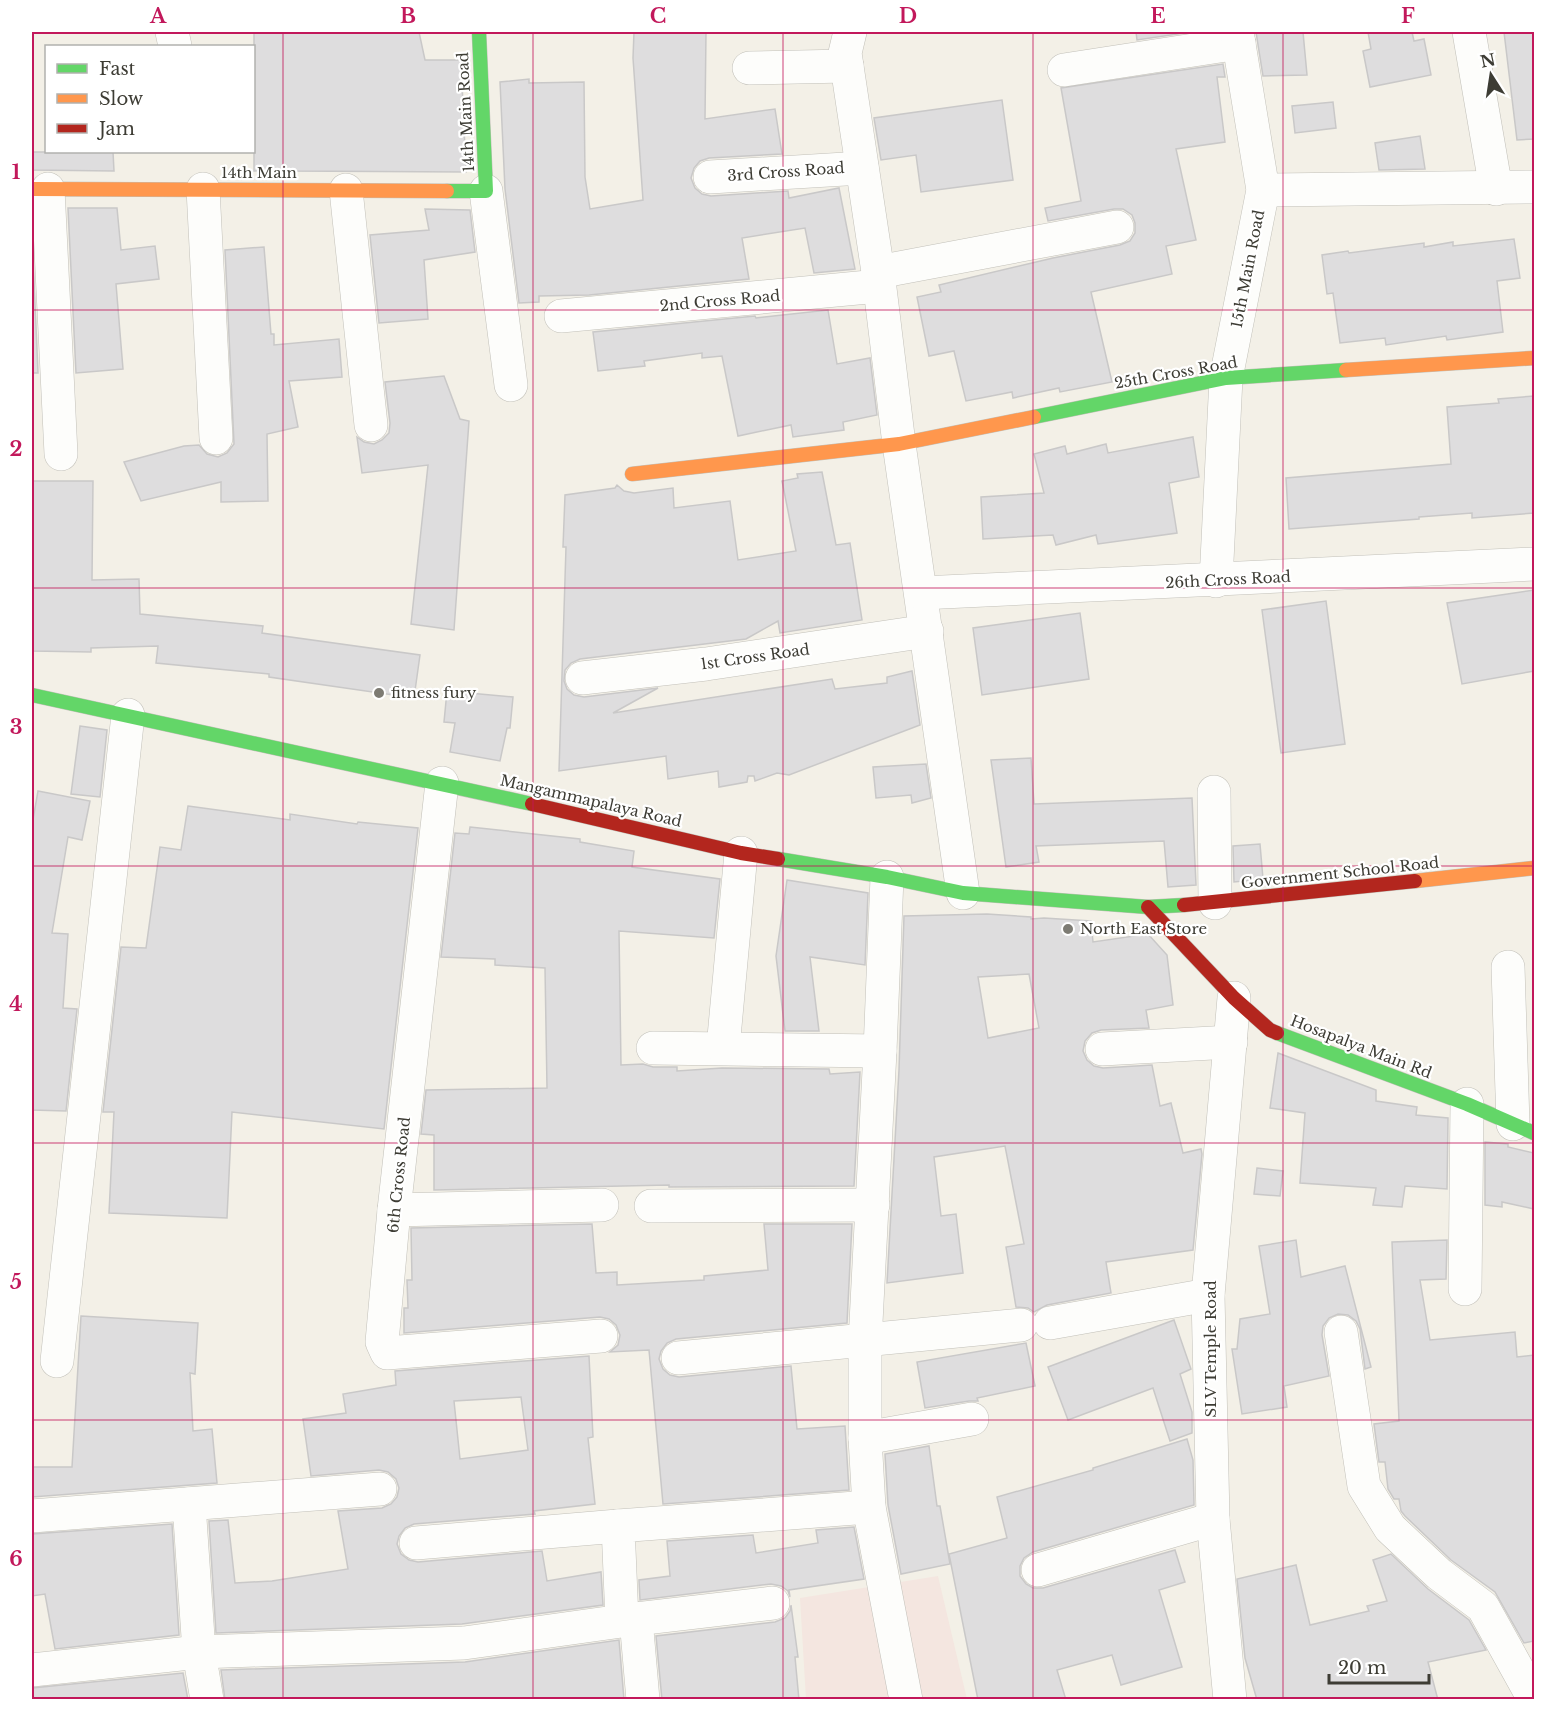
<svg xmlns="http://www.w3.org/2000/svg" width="1566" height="1731" font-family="'Libre Baskerville',serif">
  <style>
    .industrial { fill: #f4e6e0 }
    .building { fill: #deddde; stroke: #c9c8c8; stroke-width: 1.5; fill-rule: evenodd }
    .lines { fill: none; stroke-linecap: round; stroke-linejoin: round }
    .street-casing { stroke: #c2c0b9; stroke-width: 34 }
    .fast-casing { stroke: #c2c0b9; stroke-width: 15 }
    .slow-casing { stroke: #c2c0b9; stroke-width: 15 }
    .jam-casing { stroke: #c2c0b9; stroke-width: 15 }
    .street { stroke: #fdfdfb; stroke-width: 33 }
    .fast { stroke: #63d668; stroke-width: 14 }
    .slow { stroke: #ff974d; stroke-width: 14 }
    .jam { stroke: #b3261e; stroke-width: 14 }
    .grid { fill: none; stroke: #c2185b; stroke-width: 1.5; stroke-opacity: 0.55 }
    .poi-dot { fill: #7d7b73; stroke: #fff; stroke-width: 2 }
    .labels { text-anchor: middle; stroke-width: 4.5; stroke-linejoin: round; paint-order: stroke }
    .street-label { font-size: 15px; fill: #3d3c34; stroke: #fff }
    .poi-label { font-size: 15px; fill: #3d3c34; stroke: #fff; text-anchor: start }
    .neatline { fill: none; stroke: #c2185b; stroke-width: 2 }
    .grid-label { font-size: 20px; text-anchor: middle; font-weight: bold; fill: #c2185b }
  </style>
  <rect width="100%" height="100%" fill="#f3f0e7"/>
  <polygon class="industrial" points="938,1576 967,1699 806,1699 800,1598"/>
  <g class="building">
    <polygon points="254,32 419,32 425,60 461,60 466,172 288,171 288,169 254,171"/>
    <polygon points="634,32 706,32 705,119 775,109 782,154 709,158 700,161 694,168 691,178 695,188 702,194 711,196 788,191 789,198 839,188 855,269 814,273 805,228 742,238 749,279 589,295 539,296 539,302 519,303 505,189 500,82 529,79 529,83 584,82 585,177 590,209 643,200 633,58"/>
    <polygon points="1136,32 1191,32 1137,40"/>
    <polygon points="1256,32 1303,32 1307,75 1263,76"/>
    <polygon points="1368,32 1412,32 1414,41 1424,39 1431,75 1370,87 1363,51 1371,49"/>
    <polygon points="1504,32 1534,32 1534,139 1517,140"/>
    <polygon points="1223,64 1225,77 1217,77 1225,142 1176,149 1196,240 1166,246 1172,274 1091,292 1112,382 1060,392 1059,388 1013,398 1012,392 966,401 954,351 929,356 917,297 941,292 939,285 1053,258 1120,245 1130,241 1135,233 1135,223 1132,215 1123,209 1114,209 1048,221 1045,208 1081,201 1061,88"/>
    <polygon points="1002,100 1013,180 921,192 916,155 881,160 874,118"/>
    <polygon points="1333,102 1336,128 1295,133 1292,106"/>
    <polygon points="1420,136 1425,169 1379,170 1375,143"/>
    <polygon points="32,152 113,152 114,171 32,170"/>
    <polygon points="68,208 117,208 121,250 155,246 159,279 116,284 123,369 76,373"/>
    <polygon points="425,209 470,210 475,252 424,260 428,319 379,323 370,235 429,230"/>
    <polygon points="32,235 38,373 32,373"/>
    <polygon points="1514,239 1520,278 1497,281 1503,332 1447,340 1446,336 1386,345 1385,338 1340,343 1333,293 1327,294 1322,255 1348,251 1349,253 1424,243 1424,247 1453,242 1453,246"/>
    <polygon points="264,247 271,334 274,334 274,345 339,339 342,377 289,381 298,427 267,434 268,501 221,502 221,482 141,501 124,462 184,446 199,445 207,454 218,457 227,453 234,444 225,250"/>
    <polygon points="828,310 837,364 870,358 877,415 843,422 844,430 793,437 791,425 738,436 722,356 702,358 702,353 644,361 645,366 598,371 593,332 755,316 756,318"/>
    <polygon points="444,376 460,419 469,421 454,630 411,624 428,465 362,473 357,437 364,442 374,444 382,440 389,433 390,423 385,382"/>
    <polygon points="1534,396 1534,513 1472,518 1472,513 1419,517 1419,519 1289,529 1286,478 1451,464 1447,407 1499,403 1498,399"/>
    <polygon points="1193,437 1199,477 1169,483 1177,533 1098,544 1096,535 1056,545 1053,535 983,539 981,497 1044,493 1034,454 1065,446 1067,454 1106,444 1108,453"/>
    <polygon points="822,472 836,545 850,543 862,620 780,633 778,621 746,639 580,659 571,663 565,670 564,681 567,689 574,695 584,697 658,688 613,713 832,679 835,689 887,683 887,677 912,671 920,725 789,775 777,773 755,781 754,776 748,776 747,782 719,787 718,771 668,779 666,756 559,771 566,547 563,547 565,495 615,488 617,485 624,491 634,493 673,488 674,508 730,501 738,560 796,551 782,481 798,478 797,474"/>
    <polygon points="32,481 93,481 92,580 139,579 140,614 263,626 262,633 420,655 414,698 269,677 269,674 156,663 158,646 91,648 91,652 32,651"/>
    <polygon points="1534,590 1534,671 1462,684 1447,603"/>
    <polygon points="1326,601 1345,744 1281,753 1262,610"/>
    <polygon points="1080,613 1089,679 982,695 973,628"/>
    <polygon points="447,691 513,697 510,728 507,728 500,761 450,752 455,723 444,722"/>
    <polygon points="80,726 107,730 100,797 71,794"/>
    <polygon points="1031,758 1034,804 1192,798 1196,885 1168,887 1164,841 1036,846 1039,862 1006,867 991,760"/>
    <polygon points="926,764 931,798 912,803 911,795 876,798 873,767"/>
    <polygon points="38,791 90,801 82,840 68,837 52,933 68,934 63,1008 77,1009 66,1111 32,1110 32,825"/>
    <polygon points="188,806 290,820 290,814 357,824 358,822 418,828 384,1129 232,1112 227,1218 109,1213 114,1112 103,1112 121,947 146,948 160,847 181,850"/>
    <polygon points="470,827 580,839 580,842 634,851 632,867 720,879 714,938 619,931 621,1065 643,1064 653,1067 677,1067 677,1071 722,1068 829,1069 830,1074 860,1072 854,1186 669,1187 669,1185 434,1190 434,1135 421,1134 426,1090 547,1088 545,968 495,965 495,959 441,957 455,833 469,834"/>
    <polygon points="1260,844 1263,879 1234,882 1233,846"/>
    <polygon points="787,880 868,893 865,965 810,957 819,1031 785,1031 776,956"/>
    <path d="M987 914 1031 917V919L1044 918 1091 921 1093 942 1148 934 1167 955 1173 1005 1146 1010 1149 1028 1101 1030 1092 1033 1085 1041 1083 1051 1087 1060 1094 1066 1103 1068 1152 1065 1160 1106 1171 1103 1183 1153 1201 1149 1202 1154 1193 1250 1106 1262 1111 1293 1047 1305 1034 1312 1028 1308 1016 1307 1006 1247 1024 1244 1005 1146 934 1157 941 1216 956 1214 963 1273 887 1283 899 1070 904 916ZM1029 974 1039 1028 988 1038 978 977Z"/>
    <polygon points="1278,1053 1376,1090 1376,1101 1417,1107 1416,1115 1448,1118 1447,1189 1405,1186 1402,1207 1373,1205 1376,1188 1300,1183 1305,1113 1270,1108"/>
    <polygon points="1485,1142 1508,1144 1508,1147 1534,1153 1534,1209 1502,1202 1502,1207 1485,1205"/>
    <polygon points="1257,1168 1283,1171 1280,1196 1254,1194"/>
    <polygon points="592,1224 596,1273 617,1272 617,1285 704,1280 704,1276 768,1270 764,1224 852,1224 847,1323 676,1339 667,1343 661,1351 659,1359 663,1369 670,1375 679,1377 791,1366 797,1429 845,1426 849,1490 663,1504 649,1350 610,1352 618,1345 620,1335 616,1325 609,1319 600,1317 404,1333 404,1308 408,1308 407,1280 412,1280 411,1228"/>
    <polygon points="1296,1240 1301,1277 1345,1266 1371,1367 1365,1369 1360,1329 1356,1321 1348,1315 1338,1314 1329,1318 1323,1326 1322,1335 1329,1376 1284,1386 1287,1407 1242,1414 1232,1349 1237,1349 1240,1319 1270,1314 1259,1246"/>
    <polygon points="1447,1240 1446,1279 1420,1280 1430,1340 1515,1332 1517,1357 1534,1355 1534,1641 1524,1643 1495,1592 1451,1560 1405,1516 1401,1511 1399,1499 1394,1499 1388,1489 1385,1462 1379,1462 1374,1424 1399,1421 1392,1242"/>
    <polygon points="81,1316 198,1323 195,1374 190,1373 193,1431 212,1429 217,1483 32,1497 32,1467 72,1467"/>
    <polygon points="1174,1320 1191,1369 1180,1374 1192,1412 1192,1433 1170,1441 1153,1388 1068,1420 1048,1367"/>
    <polygon points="1026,1343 1035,1386 977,1398 978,1401 969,1401 925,1408 917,1362"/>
    <path d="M589 1356 593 1437 588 1438 595 1504 534 1511 535 1514 414 1524 405 1528 399 1536 397 1544 401 1554 409 1560 418 1562 542 1551 547 1581 601 1572 603 1605 462 1624 216 1633 209 1521 228 1520 235 1583 272 1581 348 1569 338 1511 382 1508 391 1504 397 1497 399 1488 396 1479 388 1472 379 1470 311 1476 303 1419 346 1413 343 1394 396 1385 395 1371ZM521 1397 528 1450 460 1459 454 1401Z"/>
    <polygon points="1187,1439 1193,1460 1194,1505 1033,1552 1024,1558 1020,1566 1020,1576 1026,1584 1033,1588 1043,1588 1175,1550 1185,1582 1159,1590 1182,1667 1121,1685 1112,1655 1057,1670 1066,1700 978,1700 949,1554 1007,1538 997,1497 1093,1470 1093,1468"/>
    <polygon points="929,1446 937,1506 940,1506 950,1564 901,1574 888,1505 885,1454"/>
    <polygon points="172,1524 179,1635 55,1649 45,1594 32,1596 32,1534"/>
    <polygon points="854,1527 864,1579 789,1590 790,1597 788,1591 781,1586 771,1584 640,1600 639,1580 670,1576 667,1541 753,1535 756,1553 818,1543 816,1530"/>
    <polygon points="1391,1554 1428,1589 1469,1620 1486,1650 1428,1662 1438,1700 1257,1700 1245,1658 1237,1579 1296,1565 1310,1625 1369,1611 1367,1606 1387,1601 1373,1560"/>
    <polygon points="791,1605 798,1657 795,1657 799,1700 662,1700 656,1636 775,1622 785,1618 790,1611"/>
    <polygon points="619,1640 624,1700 225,1700 221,1670 465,1662"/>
    <polygon points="183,1673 188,1700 32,1700 32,1688"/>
  </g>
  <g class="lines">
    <g class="street-casing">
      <g id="street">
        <polyline points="172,32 175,46"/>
        <polyline points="850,32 845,53 878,272 899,444 963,893"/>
        <polyline points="1469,32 1496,189"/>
        <polyline points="749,68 847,66"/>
        <polyline points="1064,70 1239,43"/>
        <polyline points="710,177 862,168"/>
        <polyline points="48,189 61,454"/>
        <polyline points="203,189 216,438"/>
        <polyline points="346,190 371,425"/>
        <polyline points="1263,190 1534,187"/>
        <polyline points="486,191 511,385"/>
        <polyline points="878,272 1117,227"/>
        <polyline points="561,316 879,286"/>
        <polyline points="1216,581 1226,378 1263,190 1237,32"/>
        <polyline points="921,593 1534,564"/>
        <polyline points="582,678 706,664 927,631"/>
        <polyline points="442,783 394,1210 382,1342 387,1353 601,1336"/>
        <polyline points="1214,792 1215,903"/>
        <polyline points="887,877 880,1051 865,1342 865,1438 869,1507 906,1700"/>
        <polyline points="1508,967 1513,1124"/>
        <polyline points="653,1048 880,1051"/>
        <polyline points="723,1048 741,853"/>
        <polyline points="1102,1049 1231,1042"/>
        <polyline points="651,1206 873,1205"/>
        <polyline points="394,1210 602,1205"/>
        <polyline points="1465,1289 1467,1104"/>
        <polyline points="1050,1323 1208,1295"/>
        <polyline points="1341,1332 1364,1486 1390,1528 1439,1574 1483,1607 1534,1699"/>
        <polyline points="678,1358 1021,1325"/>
        <polyline points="57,1361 128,715"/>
        <polyline points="865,1438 972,1419"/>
        <polyline points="189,1504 199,1652 207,1700"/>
        <polyline points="32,1516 380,1489"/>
        <polyline points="416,1543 618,1526"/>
        <polyline points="1038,1570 1213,1519"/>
        <polyline points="636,1619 773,1603"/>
        <polyline points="622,1620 618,1526 869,1507"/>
        <polyline points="32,1670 199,1652 464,1643 636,1619 643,1700"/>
        <polyline points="1230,1700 1213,1519 1208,1295 1234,998"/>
      </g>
    </g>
    <g class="fast-casing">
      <g id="fast">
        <polyline points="447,191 486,191 479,32"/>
        <polyline points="1034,417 1226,378 1346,370"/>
        <polyline points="32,695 532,804"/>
        <polyline points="778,859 887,877 963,893 1148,907 1184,905"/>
        <polyline points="1277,1033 1467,1104 1534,1133"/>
      </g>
    </g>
    <g class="slow-casing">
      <g id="slow">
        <polyline points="32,189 447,191"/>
        <polyline points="1346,370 1534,358"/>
        <polyline points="632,474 899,444 1034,417"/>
        <polyline points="1415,881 1534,868"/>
      </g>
    </g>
    <g class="jam-casing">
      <g id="jam">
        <polyline points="532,804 741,853 778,859"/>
        <polyline points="1184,905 1415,881"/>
        <polyline points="1148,907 1234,998 1270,1030 1277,1033"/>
      </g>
    </g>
    <use href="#street" class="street"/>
    <use href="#fast" class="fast"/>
    <use href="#slow" class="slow"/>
    <use href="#jam" class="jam"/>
  </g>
  <path class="grid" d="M283 32V1700M533 32V1700M783 32V1700M1033 32V1700M1283 32V1700M32 310H1534M32 588H1534M32 866H1534M32 1143H1534M32 1420H1534"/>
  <g class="poi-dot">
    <circle cx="379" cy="693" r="6"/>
    <circle cx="1068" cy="929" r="6"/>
  </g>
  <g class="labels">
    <g class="street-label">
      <text transform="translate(466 112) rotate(-93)" y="5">14th Main Road</text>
      <text transform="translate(786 172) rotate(-4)" y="5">3rd Cross Road</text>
      <text x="259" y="178">14th Main</text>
      <text transform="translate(1248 269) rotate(-79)" y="5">15th Main Road</text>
      <text transform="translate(720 301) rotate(-5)" y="5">2nd Cross Road</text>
      <text transform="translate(1176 373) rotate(-10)" y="5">25th Cross Road</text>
      <text transform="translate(1228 580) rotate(-3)" y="5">26th Cross Road</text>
      <text transform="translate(755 657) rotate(-8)" y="5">1st Cross Road</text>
      <text transform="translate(591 801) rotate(13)" y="5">Mangammapalaya Road</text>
      <text transform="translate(1340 873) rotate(-6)" y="5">Government School Road</text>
      <text transform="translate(1361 1047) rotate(21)" y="5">Hosapalya Main Rd</text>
      <text transform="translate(399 1175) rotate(-84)" y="5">6th Cross Road</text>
      <text transform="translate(1211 1349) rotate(-90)" y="5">SLV Temple Road</text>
    </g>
    <g class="poi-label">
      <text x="391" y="698">fitness fury</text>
      <text x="1080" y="934">North East Store</text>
    </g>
  </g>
  <rect width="1566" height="1731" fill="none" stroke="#ffffff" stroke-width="66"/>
  <rect x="45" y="45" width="210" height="108" fill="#ffffff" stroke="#b1b1ae" stroke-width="1.5"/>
  <rect x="57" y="64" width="30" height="9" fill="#63d668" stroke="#b1b1ae" stroke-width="1.5"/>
  <text x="99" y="75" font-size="18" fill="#3d3c34">Fast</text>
  <rect x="57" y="94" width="30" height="9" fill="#ff974d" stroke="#b1b1ae" stroke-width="1.5"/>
  <text x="99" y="105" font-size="18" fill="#3d3c34">Slow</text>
  <rect x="57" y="124" width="30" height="9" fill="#b3261e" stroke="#b1b1ae" stroke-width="1.5"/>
  <text x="99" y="135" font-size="18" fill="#3d3c34">Jam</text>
  <g transform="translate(1491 75) rotate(348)" stroke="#ffffff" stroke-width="4.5" paint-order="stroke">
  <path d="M0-4.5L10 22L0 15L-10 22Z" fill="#3d3c34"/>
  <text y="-9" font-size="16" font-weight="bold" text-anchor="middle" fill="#3d3c34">N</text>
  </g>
  <path d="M1329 1674v9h100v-9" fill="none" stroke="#3d3c34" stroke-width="3"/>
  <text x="1338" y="1674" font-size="18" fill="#3d3c34" stroke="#ffffff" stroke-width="4.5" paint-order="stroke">20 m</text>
  <rect x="33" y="33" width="1500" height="1665" class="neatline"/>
  <g class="grid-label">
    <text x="158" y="23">A</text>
    <text x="408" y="23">B</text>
    <text x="658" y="23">C</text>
    <text x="908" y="23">D</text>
    <text x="1158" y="23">E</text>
    <text x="1408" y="23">F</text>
    <text x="16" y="179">1</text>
    <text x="16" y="456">2</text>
    <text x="16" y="734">3</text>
    <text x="16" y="1011">4</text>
    <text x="16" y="1289">5</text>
    <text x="16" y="1566">6</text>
  </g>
</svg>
